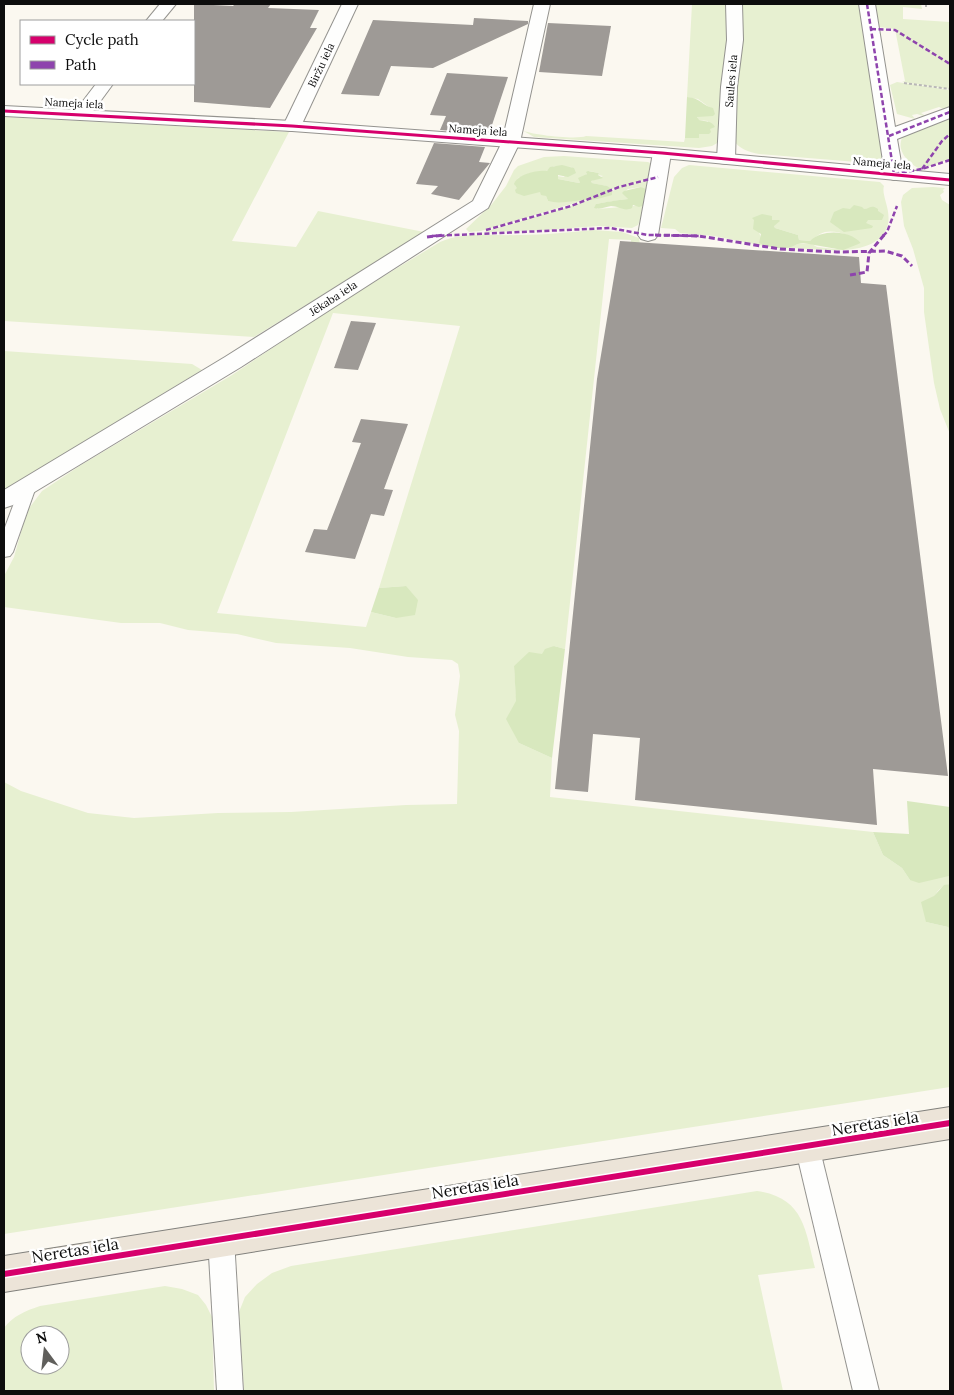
<svg xmlns="http://www.w3.org/2000/svg" width="954" height="1395" font-family="Lora,serif">
  <style>
    .green { fill: #e7f0d1; fill-rule: evenodd }
    .forest { fill: #d8e8be }
    .building { fill: #9e9a96 }
    .lines { fill: none; stroke-linecap: round; stroke-linejoin: round }
    .service-casing { stroke: #94938f; stroke-width: 2 }
    .minor-casing { stroke: #94938f; stroke-width: 2 }
    .tertiary-casing { stroke: #94938f; stroke-width: 2 }
    .primary-casing { stroke: #81807c; stroke-width: 2 }
    .path { stroke: #b8b7b6; stroke-width: 2; stroke-dasharray: 3 2; stroke-linecap: butt }
    .service { fill: #fefefd; fill-rule: evenodd }
    .minor { fill: #fefefd; fill-rule: evenodd }
    .tertiary { fill: #fefefd; fill-rule: evenodd }
    .primary { fill: #ece4d8; fill-rule: evenodd }
    .quiet-far1 { stroke: #8e44ad; stroke-width: 2.5; stroke-dasharray: 5 2.5; stroke-linecap: butt }
    .quiet { stroke: #8e44ad; stroke-width: 3; stroke-dasharray: 6 3; stroke-linecap: butt }
    .cycleway-far1-casing { stroke: #fff; stroke-width: 5 }
    .cycleway-casing { stroke: #fff; stroke-width: 9 }
    .cycleway-far1 { stroke: #d6006c; stroke-width: 3 }
    .cycleway { stroke: #d6006c; stroke-width: 6 }
    .labels { text-anchor: middle; stroke-width: 5; stroke-linejoin: round; paint-order: stroke }
    .far-street-label { font-size: 11px; fill: #0d0d0d; stroke: #fff }
    .near-street-label { font-size: 16px; fill: #0d0d0d; stroke: #fff }
  </style>
  <rect width="100%" height="100%" fill="#fbf8f0"/>
  <g class="green">
    <path d="M692 4H729L731 30 719 142 712 146 699 148 534 137 522 130C531 135 577 140 586 136L684 142 685 138H698L699 134 709 129 708 121 698 120 697 116H710L709 107 698 99 687 97Z"/>
    <path d="M741 4H861L883 144 882 158 877 162 869 163 759 154C749 152 738 149 733 139L743 11Z"/>
    <polygon points="875,4 921,4 922,9 903,7 903,19 950,22 950,89 902,82 905,81 895,29 879,27"/>
    <polygon points="897,82 950,90 950,108 946,110 939,107 921,113 927,117 917,114 912,115 915,119 897,114 890,85"/>
    <polygon points="4,117 289,132 232,241 296,247 318,211 424,232 254,337 4,321"/>
    <path d="M950 119V159L920 169C908 163 895 150 903 136Z"/>
    <polygon points="564,156 648,162 652,164 652,178 612,189 606,186 592,183 591,181 603,176 598,175 599,173 589,171 579,183 558,179 557,176 564,177 572,167 554,166 547,171 530,173 518,178 515,186 540,192 546,196 548,201 552,202 585,200 481,231 469,232 466,229 492,204 506,186 514,170 518,166 544,157"/>
    <path d="M689 165 880 182 884 186C881 195 891 209 888 224 878 261 816 248 788 248L796 243 812 244 817 247 835 249 861 243C852 236 832 227 820 234 816 236 814 239 810 241L799 240 798 235 775 228 771 220 761 215 754 220C759 229 760 242 769 247L714 236 680 233 675 229 661 228 674 177 682 168Z"/>
    <path d="M652 179 649 193 641 187 628 189 623 193 628 199C617 200 607 202 596 204L597 209 646 205 638 225 632 228 599 226 545 230 484 232 572 206 597 197H602L620 187Z"/>
    <polygon points="933,187 945,188 943,190 944,192 940,195 942,200 950,205 950,434 940,409 934,383 924,312 924,288 913,249 904,226 901,202 903,195 912,188"/>
    <path d="M594 230 622 232 639 238 640 244 631 243V240L609 239 565 649 554 646 542 655 514 666 519 743 552 758 550 797 873 832 883 855 902 868 910 880 948 876 950 871V884C933 887 930 908 926 922L948 927 950 930V1087L4 1234V782L21 791 88 813 134 818 218 813 291 812 406 805 457 804 459 731 455 715 460 676 458 664 452 660 408 657 350 648 276 643 237 634 188 630 160 623H121L4 607V576L14 557 27 511 42 491 81 465 232 375 338 304 440 242C464 231 495 236 521 235 545 235 570 232 594 230ZM333 313 460 326 379 588 406 586 396 618 371 612 366 627 217 613Z"/>
    <polygon points="4,351 192,364 202,370 4,490"/>
    <path d="M757 1191C804 1198 805 1229 815 1268L758 1275 783 1391H244L239 1312 245 1297 257 1284 272 1273 291 1266Z"/>
    <path d="M165 1286 182 1289 198 1295 206 1305 212 1317 214 1391H4V1328C13 1316 25 1311 40 1306ZM30 1335H60V1365H30Z"/>
  </g>
  <g class="forest">
    <path d="M687 97C699 97 703 106 713 108L715 114 713 116 697 117 699 120C706 122 711 120 715 127L710 129 711 132 709 134H699V138H685Z"/>
    <path d="M562 165 574 168 576 173 568 177 558 175V179L579 183 580 182 578 178 587 174 586 172 588 171 599 173 598 175 603 178 591 181 592 183 607 186 612 189V195C609 196 594 200 590 200 577 199 562 205 548 201L546 196 541 195 540 192 524 196 516 193 515 190 517 188 514 184C518 174 537 170 547 171L550 167Z"/>
    <path d="M641 187 648 190 646 205 639 207 633 205 632 208C624 212 619 206 611 206 605 207 601 210 594 208L596 204C607 202 616 200 628 199L622 193 624 191Z"/>
    <path d="M854 205 862 207 864 209C870 209 871 204 878 209V211L884 215 882 220H868L866 223 873 226 872 228 844 232 830 222 834 212 843 208 850 209Z"/>
    <path d="M762 214 772 216V220H779L780 221 774 226 775 228 798 235 799 240 810 241C822 229 849 230 861 243L843 250 803 243C796 243 794 247 787 248 778 249 767 247 759 243L761 234 753 229 754 220 752 218Z"/>
    <polygon points="406,586 418,600 415,615 396,618 371,612 379,588"/>
    <polygon points="554,646 565,649 552,758 519,743 506,719 516,701 514,666 529,652 542,654 545,649"/>
    <polygon points="907,801 950,807 950,871 949,876 919,883 910,880 902,868 883,855 873,832 909,834"/>
    <polygon points="950,884 950,930 948,927 926,922 921,902 934,896 944,885"/>
  </g>
  <g class="building">
    <polygon points="194,4 233,6 235,4 271,4 268,8 319,10 310,28 317,28 270,108 194,102"/>
    <polygon points="474,18 528,21 528,24 433,68 391,66 379,96 341,94 373,20 473,25"/>
    <polygon points="548,23 611,26 602,76 539,72"/>
    <polygon points="447,73 508,77 489,134 440,130 446,116 430,115"/>
    <polygon points="434,143 485,147 479,162 490,163 459,200 431,194 438,186 416,184"/>
    <polygon points="620,241 859,257 861,283 886,285 948,776 873,769 877,825 635,800 640,738 593,734 588,792 555,789 597,379"/>
    <polygon points="351,321 376,323 358,370 334,368"/>
    <polygon points="361,419 408,424 384,489 393,490 384,516 371,514 355,559 305,552 314,529 327,530 361,443 352,442"/>
  </g>
  <g class="lines">
    <g class="service-casing">
      <g id="service">
        <polygon points="29,479 35,480 37,484 13,552 10,556 4,557 4,530 21,484 23,480"/>
        <polygon points="807,1135 816,1138 819,1146 879,1391 853,1391 795,1146 798,1138"/>
        <polygon points="221,1227 230,1230 234,1239 243,1391 217,1391 208,1239 212,1230"/>
      </g>
    </g>
    <g class="minor-casing">
      <g id="minor">
        <polygon points="160,4 176,4 162,21 146,21"/>
        <polygon points="342,4 358,4 301,126 298,130 292,131 286,130 283,126"/>
        <polygon points="534,4 550,4 520,142 488,208 241,367 13,505 4,508 4,490 225,357 473,201 502,142"/>
        <polygon points="726,4 742,4 743,40 737,87 735,159 732,163 726,164 720,163 717,159 721,87 727,40"/>
        <polygon points="859,4 875,4 895,127 950,107 950,118 897,139 903,174 900,178 894,180 888,178 885,174"/>
        <polygon points="96,84 113,84 88,118 82,119 76,118 73,114"/>
        <polygon points="662,148 668,149 671,153 658,235 655,239 648,241 641,239 638,235 653,153 656,149"/>
      </g>
    </g>
    <g class="tertiary-casing">
      <polygon id="tertiary" points="4,106 292,121 662,148 950,174 950,185 662,158 292,131 4,116"/>
    </g>
    <g class="primary-casing">
      <polygon id="primary" points="950,1107 950,1139 4,1292 4,1256"/>
    </g>
    <g class="path">
      <polyline points="926,4 926,9"/>
      <polyline points="904,83 950,89"/>
    </g>
    <use href="#service" class="service"/>
    <use href="#minor" class="minor"/>
    <use href="#tertiary" class="tertiary"/>
    <use href="#primary" class="primary"/>
    <g class="quiet-far1">
      <polyline points="867,4 894,174 922,169 950,160"/>
      <polyline points="871,29 895,30 950,64"/>
      <polyline points="889,136 950,112"/>
      <polyline points="922,169 942,141 950,134"/>
      <polyline points="486,230 571,206 619,187 658,177"/>
      <polyline points="432,236 610,228 648,235 701,236"/>
      <polyline points="883,236 887,232 897,206"/>
    </g>
    <g class="quiet">
      <polyline points="655,235 699,236 780,249 837,252 885,251 902,256 912,266"/>
      <polyline points="427,237 444,235"/>
      <polyline points="850,275 867,272 869,253 884,235"/>
    </g>
    <g class="cycleway-far1-casing">
      <polyline id="cycleway-far1" points="4,111 292,126 662,153 950,180"/>
    </g>
    <g class="cycleway-casing">
      <polyline id="cycleway" points="4,1274 950,1123"/>
    </g>
    <use href="#cycleway-far1" class="cycleway-far1"/>
    <use href="#cycleway" class="cycleway"/>
  </g>
  <g class="labels">
    <g class="far-street-label">
      <text transform="translate(321 65) rotate(-65)" y="4">Biržu iela</text>
      <text transform="translate(731 81) rotate(-85)" y="4">Saules iela</text>
      <text transform="translate(74 103) rotate(3)" y="4">Nameja iela</text>
      <text transform="translate(478 130) rotate(4)" y="4">Nameja iela</text>
      <text transform="translate(882 163) rotate(5)" y="4">Nameja iela</text>
      <text transform="translate(333 298) rotate(-33)" y="4">Jēkaba iela</text>
    </g>
    <g class="near-street-label">
      <text transform="translate(875 1123) rotate(-9)" y="6">Neretas iela</text>
      <text transform="translate(475 1186) rotate(-9)" y="6">Neretas iela</text>
      <text transform="translate(75 1250) rotate(-9)" y="6">Neretas iela</text>
    </g>
  </g>
  <rect width="954" height="1395" fill="none" stroke="#0d0d0d" stroke-width="10"/>
  <rect x="20" y="20" width="175" height="65" fill="#ffffff" stroke="#9e9e9e"/>
  <rect x="30" y="36" width="25" height="8" fill="#d6006c" stroke="#9e9e9e"/>
  <text x="65" y="45" font-size="15" fill="#0d0d0d">Cycle path</text>
  <rect x="30" y="61" width="25" height="8" fill="#8e44ad" stroke="#9e9e9e"/>
  <text x="65" y="70" font-size="15" fill="#0d0d0d">Path</text>
  <g transform="translate(45 1350) rotate(345)"><circle r="24" fill="#ffffff" stroke="#9e9e9e"/>
  <path d="M0-4L9 19L0 12L-9 19Z" fill="#605f5c"/>
  <text y="-8" font-size="14" font-weight="bold" text-anchor="middle" fill="#0d0d0d">N</text>
  </g>
</svg>
